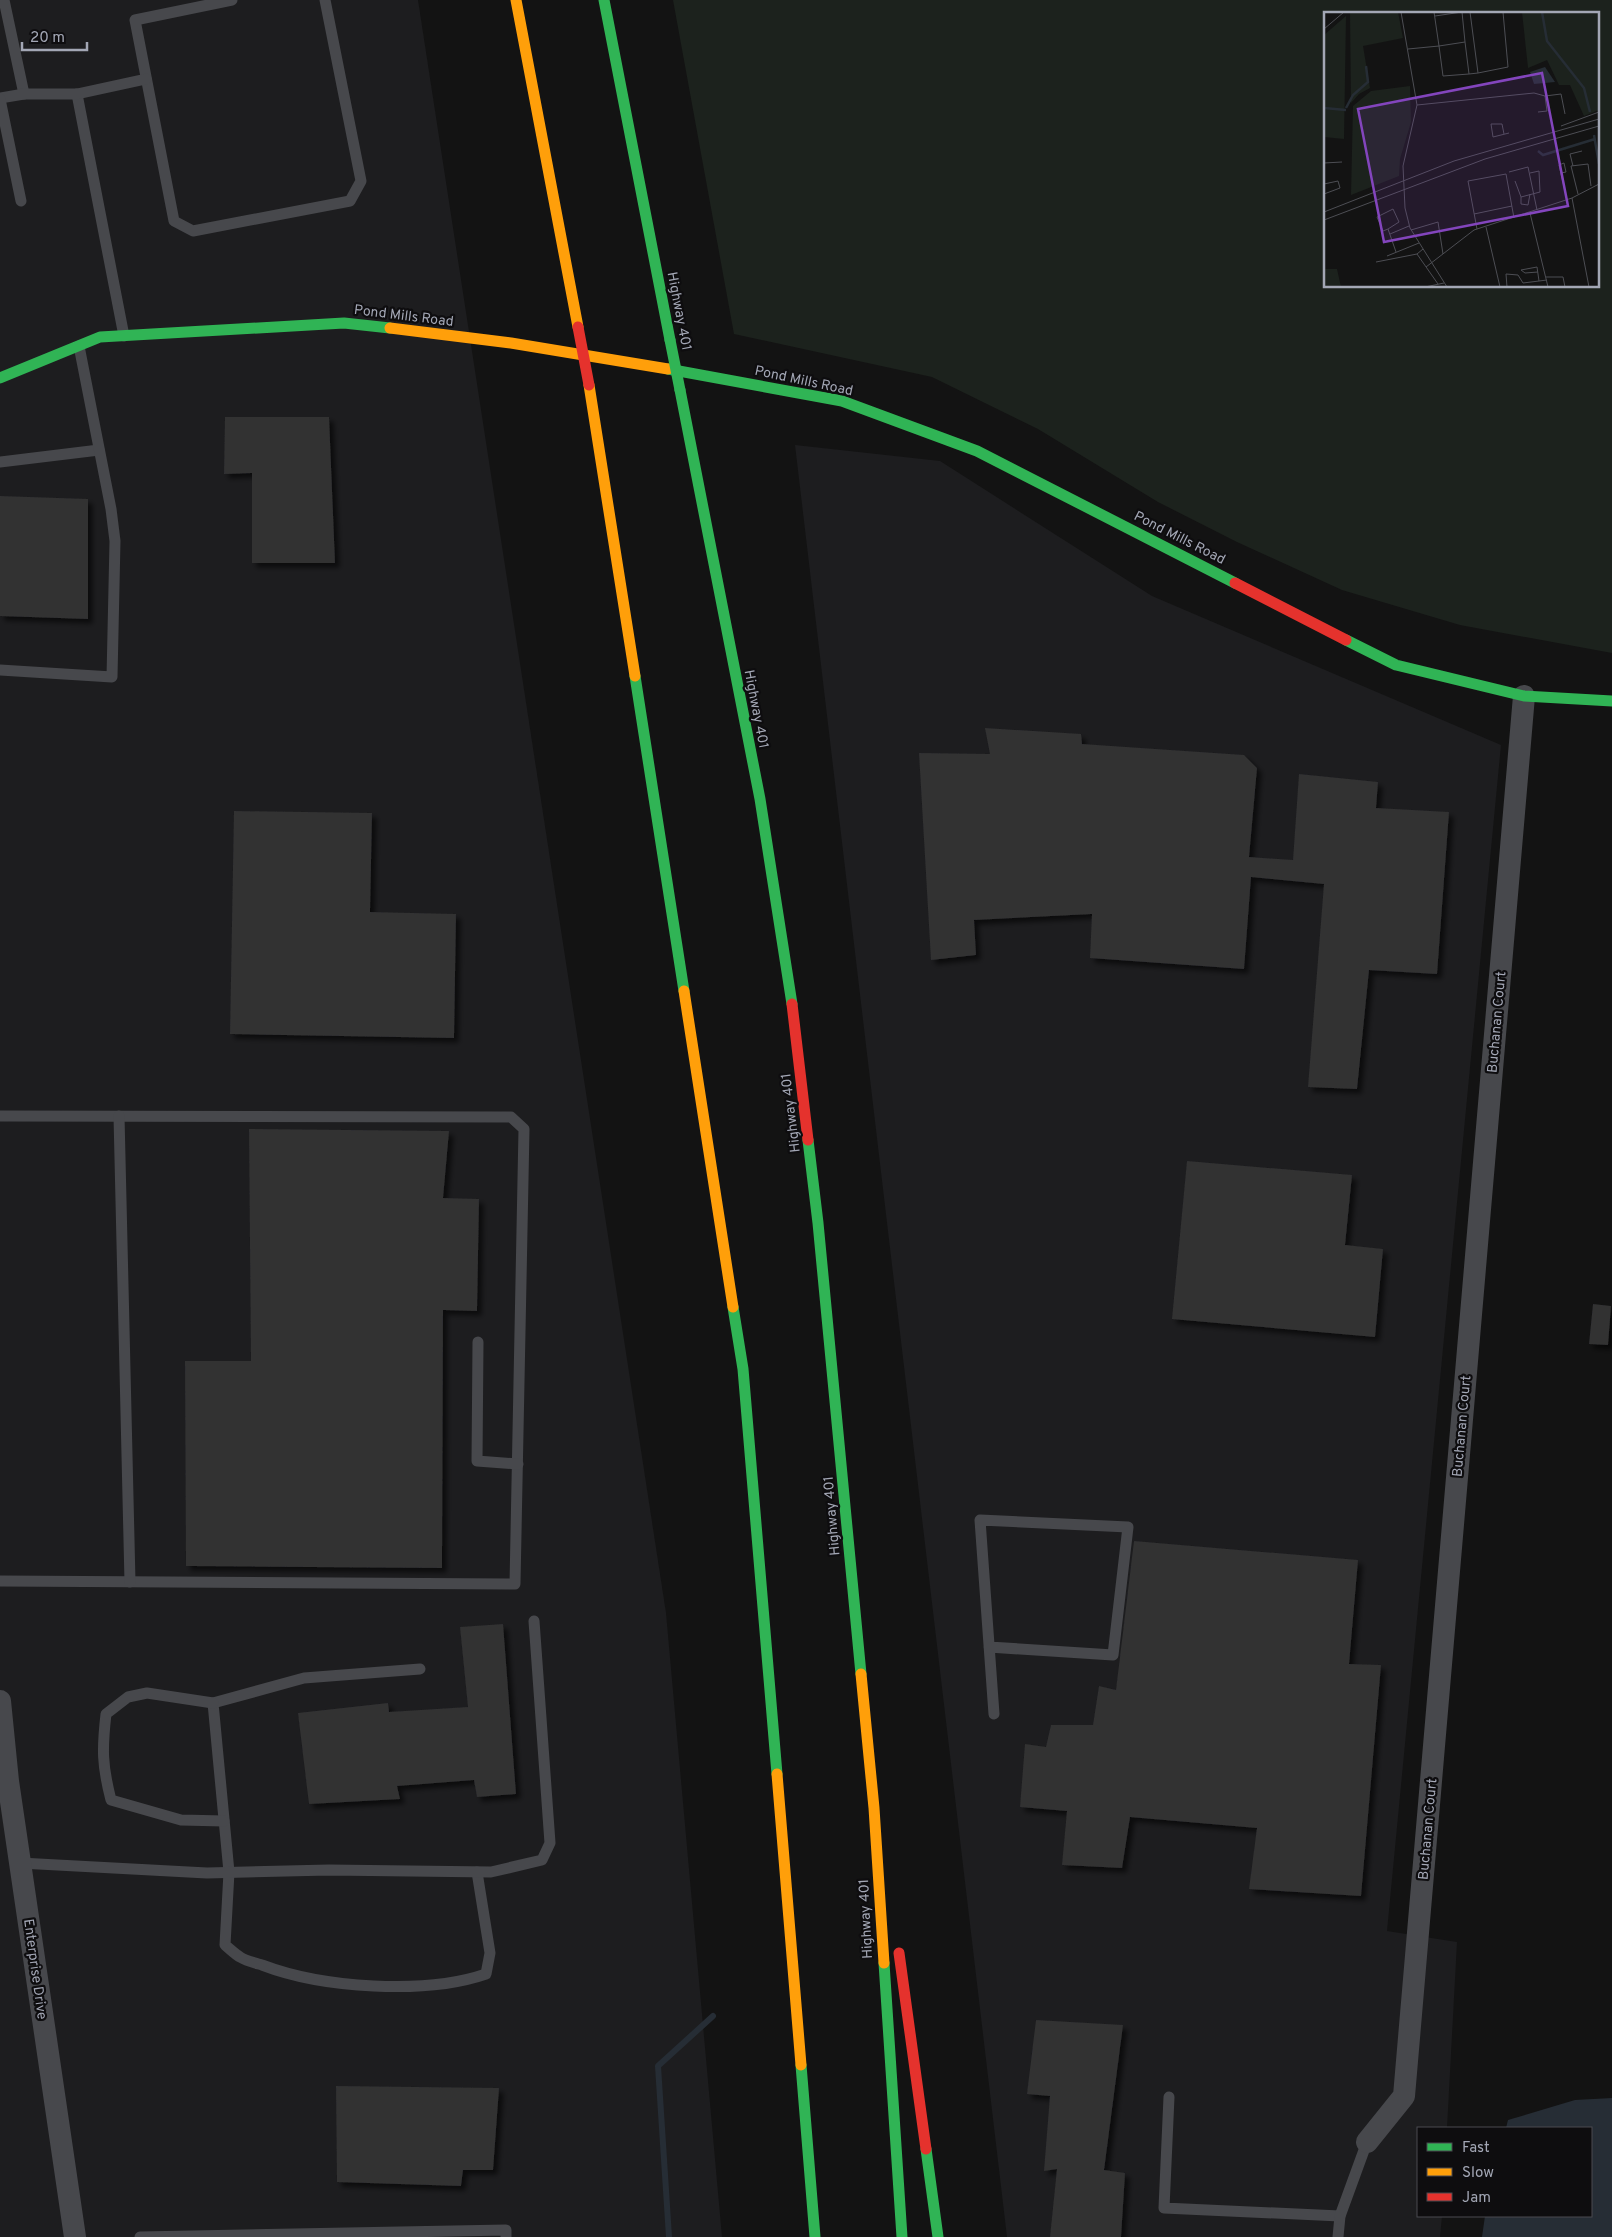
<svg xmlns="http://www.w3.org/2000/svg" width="1612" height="2237" font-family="Overpass,sans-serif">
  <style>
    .built { fill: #1d1d1f }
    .green { fill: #1c221d; fill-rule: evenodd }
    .water { fill: #262d35 }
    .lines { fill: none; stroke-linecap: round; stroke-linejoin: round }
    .stream { stroke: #262d35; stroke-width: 6 }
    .building { fill: #313132; filter: url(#shadow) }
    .lane { stroke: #47484c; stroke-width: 11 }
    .street { stroke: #47484c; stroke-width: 22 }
    .fast { stroke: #30b455; stroke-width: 11 }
    .slow { stroke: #ff9f0a; stroke-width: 11 }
    .jam { stroke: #e5322d; stroke-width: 11 }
    .fast-bridge { stroke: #30b455; stroke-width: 11 }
    .jam-bridge { stroke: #e5322d; stroke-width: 11 }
    .labels { text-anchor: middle; stroke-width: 4.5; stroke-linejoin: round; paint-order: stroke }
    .street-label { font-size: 14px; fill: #a3a7b5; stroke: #0e0d0f }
    .inset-river { fill: none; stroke: #262d35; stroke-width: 2.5 }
    .inset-road { fill: none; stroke: #4d4e54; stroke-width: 1 }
    .view { fill: #8345bd; fill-opacity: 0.15; stroke: #8345bd; stroke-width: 2.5 }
    .inset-edge { fill: none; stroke: #a3a7b5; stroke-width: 2.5 }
  </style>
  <defs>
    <filter id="shadow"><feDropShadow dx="4.5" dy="4.5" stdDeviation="2.5" flood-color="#0009"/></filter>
  </defs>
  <rect width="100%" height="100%" fill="#131313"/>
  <g class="built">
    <polygon points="0,0 418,0 666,1613 722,2237 0,2237"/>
    <polygon points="795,445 940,461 1152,596 1501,745 1387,1931 1457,1942 1447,2128 1418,2128 1418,2216 1442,2216 1440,2237 1007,2237"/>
  </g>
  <path class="green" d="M673 0H1612V653L1460 625 1342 590 1237 542 1158 502 1038 429 932 377 734 334ZM1326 14H1598V286H1326Z"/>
  <polygon class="water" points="1612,2098 1612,2237 1482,2237 1485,2216 1591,2216 1591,2128 1506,2128 1508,2120 1575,2100"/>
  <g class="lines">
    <polyline class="stream" points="669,2237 658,2066 713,2016"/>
  </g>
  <g class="building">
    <polygon points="225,417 329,417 335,563 252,563 252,473 224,474"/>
    <polygon points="0,496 88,499 88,619 0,616"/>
    <polygon points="985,728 1081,734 1082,744 1244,755 1257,768 1249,857 1293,860 1299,774 1378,782 1376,808 1449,812 1437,974 1369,970 1357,1089 1308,1087 1324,884 1251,877 1244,969 1090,958 1092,914 974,920 976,955 931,960 919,753 990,754"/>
    <polygon points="234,811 372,813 370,912 456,914 454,1038 230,1034"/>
    <polygon points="249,1129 449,1131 443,1198 479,1199 477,1311 443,1310 442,1568 186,1566 185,1361 251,1361"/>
    <polygon points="1187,1161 1352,1175 1345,1245 1383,1249 1375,1337 1172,1319"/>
    <polygon points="1593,1304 1611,1306 1608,1345 1589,1344"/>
    <polygon points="1134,1541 1358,1560 1349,1664 1381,1665 1361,1896 1249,1889 1257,1828 1130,1817 1122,1868 1062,1865 1067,1811 1020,1807 1025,1744 1046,1747 1051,1725 1093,1725 1099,1686 1116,1690"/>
    <polygon points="503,1624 516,1794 477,1797 474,1780 397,1786 400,1799 309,1804 298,1713 388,1703 389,1712 468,1707 460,1627"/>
    <polygon points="1036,2020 1123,2025 1104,2170 1125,2173 1121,2237 1050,2237 1057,2169 1044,2171 1050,2096 1027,2094"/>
    <polygon points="336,2086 499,2088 493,2170 463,2170 461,2186 337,2182"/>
  </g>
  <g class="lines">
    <g class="lane">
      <polyline points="4,0 24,94"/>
      <polyline points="232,0 135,20 174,221 193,231 350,201 361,181 325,0"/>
      <polyline points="77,94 124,336"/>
      <polyline points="0,98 24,94 77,94 146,79"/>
      <polyline points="0,99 21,201"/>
      <polyline points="0,462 99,450"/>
      <polyline points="0,670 112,677 115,541 111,509 79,346"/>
      <polyline points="0,1116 511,1117 524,1129 515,1584 0,1581"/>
      <polyline points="119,1116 130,1582"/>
      <polyline points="478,1342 477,1461 518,1464"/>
      <polyline points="989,1647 1113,1655 1128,1527 980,1520 994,1714"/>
      <path d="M420 1669 304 1678 213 1703 229 1872 225 1945C230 1949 235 1954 240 1957 246 1961 255 1963 262 1965 322 1988 425 1995 486 1974L490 1953 477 1872"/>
      <path d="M213 1703 147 1693 128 1697 106 1714C102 1749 102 1765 111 1800L181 1820 224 1821"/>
      <polyline points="20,1863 207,1873 329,1870 491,1872 542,1860 550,1843 534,1621"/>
      <polyline points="1169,2097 1164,2208 1340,2216"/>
      <polyline points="140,2237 506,2230 506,2237"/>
      <polyline points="1338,2237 1340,2216 1367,2142"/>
    </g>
    <g class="street">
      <polyline points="0,1701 8,1781 75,2237"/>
      <polyline points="1367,2142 1404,2096 1524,696"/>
    </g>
    <g class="fast">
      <polyline points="604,0 670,340"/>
      <polyline points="668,369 842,401 977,451 1235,583"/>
      <polyline points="0,378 100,337 344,323 390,328"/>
      <polyline points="680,390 760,799 792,1004"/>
      <polyline points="1346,640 1396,665 1524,696 1612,701"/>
      <polyline points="635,676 684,991"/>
      <polyline points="808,1140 818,1223 861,1674"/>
      <polyline points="733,1307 743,1369 777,1774"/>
      <polyline points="884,1963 902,2237"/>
      <polyline points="801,2065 815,2237"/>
      <polyline points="926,2149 938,2237"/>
    </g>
    <g class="slow">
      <polyline points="516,0 578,327"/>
      <polyline points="390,328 511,343 668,369"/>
      <polyline points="589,385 635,676"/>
      <polyline points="684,991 733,1307"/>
      <polyline points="861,1674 874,1808 884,1963"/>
      <polyline points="777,1774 801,2065"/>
    </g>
    <g class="jam">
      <polyline points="1235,583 1346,640"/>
      <polyline points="792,1004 808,1140"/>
      <polyline points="899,1953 926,2149"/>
    </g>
    <polyline class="fast-bridge" points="670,340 680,390"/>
    <polyline class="jam-bridge" points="578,327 589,385"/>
  </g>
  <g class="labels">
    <g class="street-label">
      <text transform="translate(680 311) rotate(79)" y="5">Highway 401</text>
      <text transform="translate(404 315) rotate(7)" y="5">Pond Mills Road</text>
      <text transform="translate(804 380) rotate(12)" y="5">Pond Mills Road</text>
      <text transform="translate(1180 537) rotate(27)" y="5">Pond Mills Road</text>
      <text transform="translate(757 709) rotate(79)" y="5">Highway 401</text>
      <text transform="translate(1496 1022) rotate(-85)" y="5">Buchanan Court</text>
      <text transform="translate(790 1113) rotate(-97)" y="5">Highway 401</text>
      <text transform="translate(1461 1426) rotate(-85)" y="5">Buchanan Court</text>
      <text transform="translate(831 1516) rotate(-95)" y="5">Highway 401</text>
      <text transform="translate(1427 1829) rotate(-85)" y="5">Buchanan Court</text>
      <text transform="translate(865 1919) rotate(-93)" y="5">Highway 401</text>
      <text transform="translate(36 1969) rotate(82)" y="5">Enterprise Drive</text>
    </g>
  </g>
  <g transform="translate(1324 12)">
    <rect width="275" height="275" fill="#131313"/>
    <path d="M26 0H74L79 26 39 34 46 76 35 82 27 91ZM198 0H275V98L260 104 246 73H235L223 48 204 56ZM22 4 20 127 0 125V23ZM86 74 87 110 76 147 75 164 27 183 29 94 47 79ZM0 257H13L17 275H0Z" fill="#1c221d"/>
    <path d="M221 55 231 70 210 72 206 60Z" fill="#262d35"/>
    <path class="inset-river" d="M218 0 223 29 260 76 266 100M0 96 22 98M22 96 29 83 44 70 42 54M270 123 275 152M214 139 219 143 271 127"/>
    <path class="inset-road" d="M77 0 93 93 79 154 81 196 86 216 123 275M111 4 138 0 141 30M0 17 20 0M141 30 145 62 119 64 115 34ZM84 37 115 34 110 0M154 61 184 55 179 0M145 62 154 61 146 0M93 93 210 81 221 84 237 82 241 102M214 100 223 99 221 84M237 114 275 100M180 122 178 112H167L169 125 185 121M0 151 18 150M249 154 246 142 258 139M185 160 204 155 213 198M237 161 242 160 240 151 235 153 243 188M191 169 197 185 216 180 215 159 206 161M0 172 14 169 16 176 0 182M254 182 247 154 264 152 267 174M197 185V192L204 193 206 182M248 186 265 275M0 200 130 149 275 107M206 201 224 275M150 202 188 194M0 208 161 147 275 114M162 215 176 275M64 217 75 210 69 197 53 205 59 219 64 217 72 240M153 217 144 169 182 162 190 206M87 218 114 210 119 242M66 222 85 214M99 237 93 242 114 272M63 244 95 231M52 250 93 242M102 255 150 218 248 186 275 172M214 260 201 261 197 258 213 255 215 269M222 265H239L241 275M101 275 120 271M183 275 182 262 194 263 199 271 223 268"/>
    <path class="view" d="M218 61 244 194 60 230 34 97Z"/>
    <rect width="275" height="275" class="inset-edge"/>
  </g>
  <rect x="1417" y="2127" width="175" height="90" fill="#0e0d0f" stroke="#4a4b51"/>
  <rect x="1427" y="2143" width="25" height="8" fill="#30b455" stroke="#4a4b51"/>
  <text x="1462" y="2152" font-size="15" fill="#a3a7b5">Fast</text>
  <rect x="1427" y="2168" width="25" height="8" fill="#ff9f0a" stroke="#4a4b51"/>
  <text x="1462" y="2177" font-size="15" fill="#a3a7b5">Slow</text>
  <rect x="1427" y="2193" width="25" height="8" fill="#e5322d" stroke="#4a4b51"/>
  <text x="1462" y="2202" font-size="15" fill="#a3a7b5">Jam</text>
  <path d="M22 42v8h65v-8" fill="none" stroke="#a3a7b5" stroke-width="2.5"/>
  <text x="30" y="42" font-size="15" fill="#a3a7b5" stroke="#0e0d0f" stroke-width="4" paint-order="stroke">20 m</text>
</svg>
